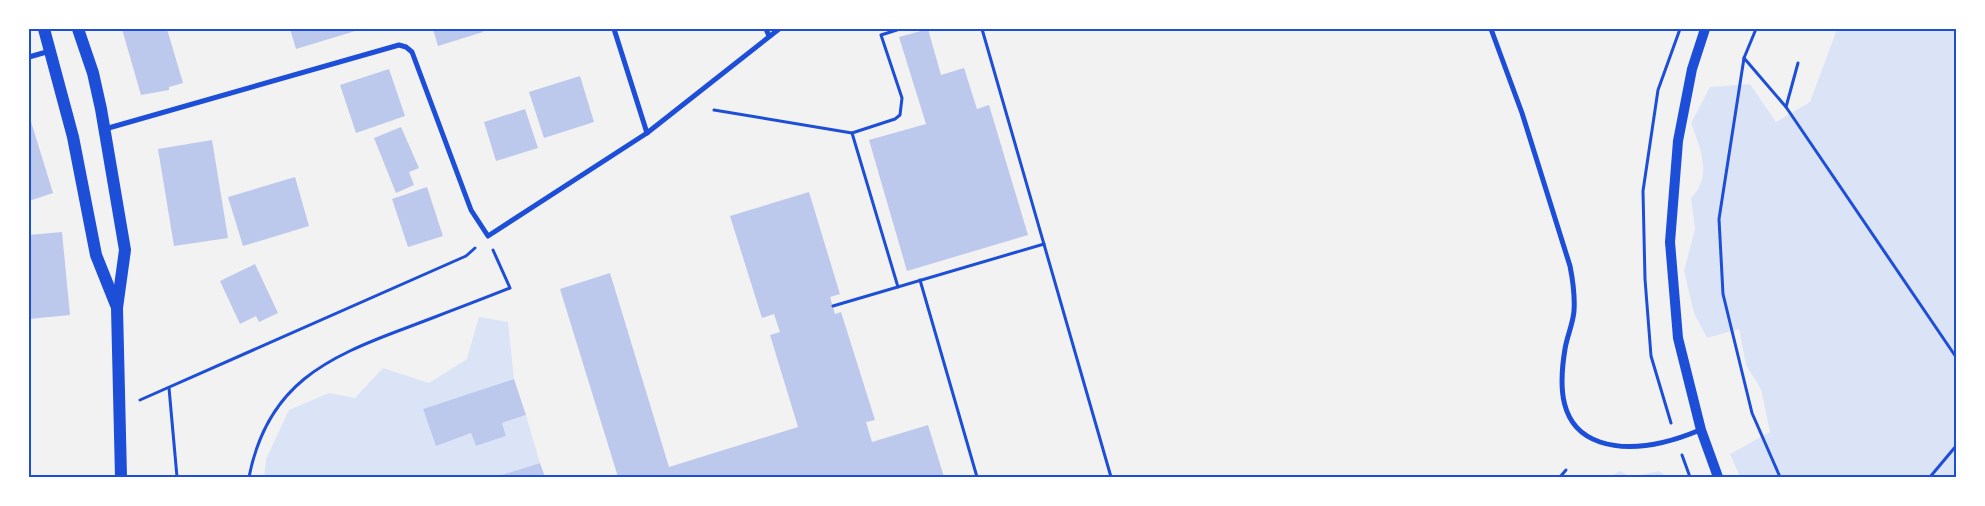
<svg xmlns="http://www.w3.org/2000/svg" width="1985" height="506" font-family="'DM Sans',sans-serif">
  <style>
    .green { fill: #dbe4f7 }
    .building { fill: #bdc9ec }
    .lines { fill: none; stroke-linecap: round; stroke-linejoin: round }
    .path { stroke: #1d4ed8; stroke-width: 3 }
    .minor { stroke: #1d4ed8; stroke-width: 5 }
    .secondary { stroke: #1d4ed8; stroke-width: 10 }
    .primary { stroke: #1d4ed8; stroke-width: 12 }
    .neatline { fill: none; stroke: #1d4ed8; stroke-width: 2 }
  </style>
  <rect width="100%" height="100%" fill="#f2f2f2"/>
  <g class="green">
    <path d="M1837 29H1956V477H1740L1730 454 1770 432 1761 389 1746 365 1739 329 1707 338 1694 313 1684 271 1695 229 1691 198C1713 176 1700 148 1691 123L1710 87 1750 84 1776 122 1810 102Z"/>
    <polygon points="479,317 508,322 514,379 424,409 436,445 471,433 476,446 506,436 502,423 526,415 540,463 494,477 264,477 266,459 289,410 329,393 355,398 383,368 429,383 467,359"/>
    <polygon points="1620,471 1631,477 1659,471 1667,477 1609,477"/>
  </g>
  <g class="building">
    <polygon points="122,29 167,29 183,83 169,87 169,90 141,95"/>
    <polygon points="290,29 362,29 296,49"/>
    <polygon points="433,29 482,29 483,32 438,46"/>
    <polygon points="928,29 941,75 964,68 977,109 989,105 1028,235 907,271 869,140 926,124 899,37"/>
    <polygon points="389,69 405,116 356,133 340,85"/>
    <polygon points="580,76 594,122 544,138 529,92"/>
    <polygon points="525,109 538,148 496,161 484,122"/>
    <polygon points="29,115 53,193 29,201"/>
    <polygon points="401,127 419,168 409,172 414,185 396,193 374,138"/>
    <polygon points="212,140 228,238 174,246 158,149"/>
    <polygon points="295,177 309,226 243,246 228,197"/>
    <polygon points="427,187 443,236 408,247 392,199"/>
    <polygon points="809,192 840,294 830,297 835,314 841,312 875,420 866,422 872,442 928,425 944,477 618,477 560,289 610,273 669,467 798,427 770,335 780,332 774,314 762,318 730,216"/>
    <polygon points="62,232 70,315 29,319 29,235"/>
    <polygon points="255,264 278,313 259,322 256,316 240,324 220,281"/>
    <polygon points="514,379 526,415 502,423 506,436 476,446 471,433 436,446 423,409"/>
    <polygon points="540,463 545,477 495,477"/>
  </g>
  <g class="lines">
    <g class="path">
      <polyline points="982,29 1111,477"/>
      <polyline points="1756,29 1744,58 1719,219 1723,294 1752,413 1780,477"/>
      <polyline points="1744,58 1786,107 1956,357"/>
      <polyline points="1786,107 1798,63"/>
      <polyline points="714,110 852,133"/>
      <polyline points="920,280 977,477"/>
      <polyline points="898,287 852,133 895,119 900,115 902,98 881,35 900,29"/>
      <polyline points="833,306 1044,244"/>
      <polyline points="169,388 177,477"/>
      <polyline points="140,400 466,256 475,248"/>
      <polyline points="1671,423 1651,356 1645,279 1643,191 1658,90 1680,29"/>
      <polyline points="1682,455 1690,477"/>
      <path d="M249 477C267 385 325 358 406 328 440 315 475 302 510 288L493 250"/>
      <polyline points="1560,477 1566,470"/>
      <polyline points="1930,477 1956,446"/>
    </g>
    <g class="minor">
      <polyline points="614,29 647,133"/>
      <polyline points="766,29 769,36"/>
      <path d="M1491 29 1522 113 1570 266C1573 281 1575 296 1574 311 1573 324 1567 336 1565 349 1559 385 1558 428 1600 442 1633 453 1669 443 1700 430"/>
      <polyline points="29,57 50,51"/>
      <polyline points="105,129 399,45 406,47 412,52 471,210 488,236 647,133 779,29"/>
    </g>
    <polyline class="secondary" points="1705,29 1692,69 1678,141 1670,242 1678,338 1701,430 1718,477"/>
    <g class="primary">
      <polyline points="44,29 73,137 96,255 116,305"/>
      <polyline points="78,29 93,73 101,109 125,250 117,308 121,477"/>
    </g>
  </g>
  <rect width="1985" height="506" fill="none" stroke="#ffffff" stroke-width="60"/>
  <rect x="30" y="30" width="1925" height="446" class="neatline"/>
</svg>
